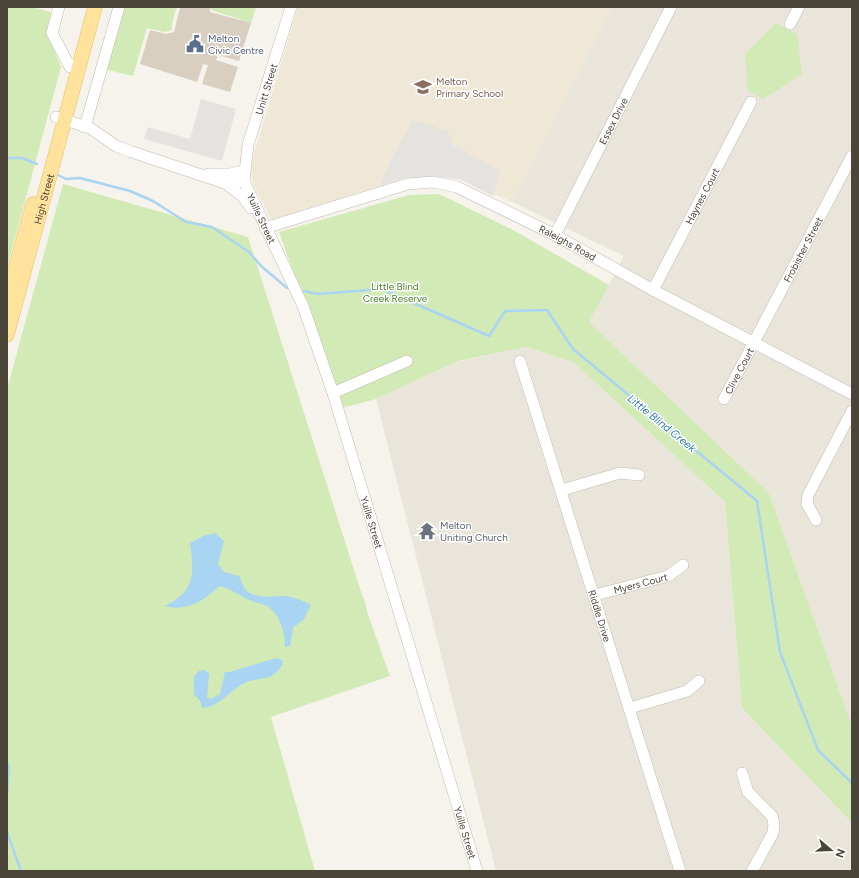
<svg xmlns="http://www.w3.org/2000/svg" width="859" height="878" font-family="Figtree,sans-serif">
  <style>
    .residential { fill: #eae5da }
    .education { fill: #efe8d6 }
    .green { fill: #d2eab5 }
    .parking { fill: #e5e3e0 }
    .water { fill: #a9d4f2 }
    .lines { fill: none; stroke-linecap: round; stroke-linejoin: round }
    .stream { stroke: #a9d4f2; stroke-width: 2.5 }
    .building { fill: #d8cfc1 }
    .minor-casing { stroke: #c2bbae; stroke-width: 12 }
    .major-casing { stroke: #e6c16a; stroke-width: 15 }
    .minor { stroke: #fff; stroke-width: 11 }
    .major { stroke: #ffe39c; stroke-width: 14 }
    .labels { text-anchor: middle; stroke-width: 3; stroke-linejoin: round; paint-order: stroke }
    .service-label { font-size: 10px; fill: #4e5e75; stroke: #fff; text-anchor: start }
    .education-label { font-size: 10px; fill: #785e54; stroke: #fff; text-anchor: start }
    .street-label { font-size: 10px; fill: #4b4439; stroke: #fff }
    .park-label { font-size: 10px; fill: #4a7f2a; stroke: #fff }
    .worship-label { font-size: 10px; fill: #5b616d; stroke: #fff; text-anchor: start }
    .water-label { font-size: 11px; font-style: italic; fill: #2e7ab2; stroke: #fff }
  </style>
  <rect width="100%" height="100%" fill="#f6f3ec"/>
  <g class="residential">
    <polygon points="612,7 852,7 852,726 769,493 589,322 624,256 512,202"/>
    <polygon points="526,347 573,362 725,502 742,708 852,823 852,871 496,871 376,399 456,362"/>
  </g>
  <polygon class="education" points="298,7 612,7 512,202 460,179 433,177 404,178 271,220 253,183 250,167"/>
  <g class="green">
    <polygon points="7,7 32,7 54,13 48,36 61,67 7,268"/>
    <polygon points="122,7 178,7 175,11 171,31 164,32 147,28 133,76 104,69"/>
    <polygon points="211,7 256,7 251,23 211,10"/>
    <polygon points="776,23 797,34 802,74 763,99 748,91 745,54"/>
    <polygon points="63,184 248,237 362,595 365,601 367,612 390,676 271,717 315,871 7,871 7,389"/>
    <polygon points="439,194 513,230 609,285 589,322 769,493 852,726 852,823 742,708 725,502 573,362 526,347 458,361 376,399 342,408 279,232 409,195"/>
  </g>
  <g class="parking">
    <polygon points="201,99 236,109 222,161 144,139 148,127 190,139"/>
    <polygon points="413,120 448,131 453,145 500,171 493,196 460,179 433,177 404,178 380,186 391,160"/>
  </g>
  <g class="water">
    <path d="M215 533 224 541 218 564 224 572 239 576C242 582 243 588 248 592 258 599 274 596 285 596 294 597 304 601 311 605L304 619 293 628 290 646 285 647C285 633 280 614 267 606 261 603 253 602 247 599 238 594 229 588 219 586 205 601 185 612 165 606 196 591 194 573 190 543L203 536Z"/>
    <path d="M276 658 282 660 283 663C281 667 278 672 273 675 266 680 255 678 247 682 230 689 220 707 202 708L200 701 194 694V677L199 671 205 670 209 674 207 698 211 699 220 694 225 672H230Z"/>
  </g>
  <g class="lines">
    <g class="stream">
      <polyline points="7,158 22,158 37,164"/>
      <polyline points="58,175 66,179 80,178 130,191 153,201 186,222 212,227 249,252 261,266 287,288"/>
      <polyline points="304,291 317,294 382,289 489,336 505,311 547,310 573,349 757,501 780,652 818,750 852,783"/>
      <polyline points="7,764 9,765 7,793"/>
      <polyline points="7,832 21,871"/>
    </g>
  </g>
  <polygon class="building" points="210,7 210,12 251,23 239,61 218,55 216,60 238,67 230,92 202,84 208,65 203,64 197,82 140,64 150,30 166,34 174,32 180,8"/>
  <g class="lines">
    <g class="minor-casing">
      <g id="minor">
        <polyline points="59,7 52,33 70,67 80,62"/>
        <path id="s1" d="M291 7 248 145 244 181 303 306 333 393 477 871"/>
        <polyline points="790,24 799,7"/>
        <polyline points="56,117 90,128 116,146 132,152 225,183 244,181"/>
        <polyline points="85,127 119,7"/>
        <polyline points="208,174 230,174 244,171"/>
        <polyline points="225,183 242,196 251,208"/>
        <path id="s2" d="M265 228 408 184 433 182 457 187 555 235 653 290 852 394"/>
        <path id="s3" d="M555 235 671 7"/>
        <path id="s4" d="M653 290 751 102"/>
        <path id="s5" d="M520 361 680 871"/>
        <polyline points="333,393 407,361"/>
        <path id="s6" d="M724 399 852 156"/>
        <polyline points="562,490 620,473 639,475"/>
        <polyline points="816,520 807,504 808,495 852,411"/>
        <path id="s7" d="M595 595 668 576 683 565"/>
        <polyline points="630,708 687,691 699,681"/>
        <polyline points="742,773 748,792 772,816 774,824 773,833 752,871"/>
      </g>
    </g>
    <g class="major-casing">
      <g id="major">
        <polyline points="7,299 33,204"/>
        <path id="s8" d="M7 335 95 7"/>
      </g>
    </g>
    <use href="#minor" class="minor"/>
    <use href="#major" class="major"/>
  </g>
  <defs>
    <g id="civic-bare" transform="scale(1.38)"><path d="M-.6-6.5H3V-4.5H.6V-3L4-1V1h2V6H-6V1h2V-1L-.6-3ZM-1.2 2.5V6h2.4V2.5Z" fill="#5c6f8a" stroke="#fff" stroke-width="2.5" paint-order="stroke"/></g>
    <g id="school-bare" transform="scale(1.38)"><path d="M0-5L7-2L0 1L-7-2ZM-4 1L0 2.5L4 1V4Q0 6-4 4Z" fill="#8d6e63" stroke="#fff" stroke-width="2.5" paint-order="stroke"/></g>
    <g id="temple-bare" transform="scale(1.38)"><path d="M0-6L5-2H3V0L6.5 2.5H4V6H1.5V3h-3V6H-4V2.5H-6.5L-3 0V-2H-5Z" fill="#6b7280" stroke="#fff" stroke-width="2.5" paint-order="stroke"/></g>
  </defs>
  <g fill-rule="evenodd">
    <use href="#civic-bare" x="195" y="44"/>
    <use href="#school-bare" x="423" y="87"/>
    <use href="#temple-bare" x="427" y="531"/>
  </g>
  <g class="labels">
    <g class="service-label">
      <text x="208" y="42">Melton<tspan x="208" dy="12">Civic Centre</tspan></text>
    </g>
    <g class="education-label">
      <text x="436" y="85">Melton<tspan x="436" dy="12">Primary School</tspan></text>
    </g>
    <g class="street-label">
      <text transform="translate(266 89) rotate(-73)" y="4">Unitt Street</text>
      <text dy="4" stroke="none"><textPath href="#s3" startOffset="128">Essex Drive</textPath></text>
      <text dy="4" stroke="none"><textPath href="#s4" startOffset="106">Haynes Court</textPath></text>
      <text dy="4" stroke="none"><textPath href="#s8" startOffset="141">High Street</textPath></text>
      <text dy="4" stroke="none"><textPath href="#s1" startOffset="222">Yuille Street</textPath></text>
      <text dy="4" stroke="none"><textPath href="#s2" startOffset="323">Raleighs Road</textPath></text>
      <text dy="4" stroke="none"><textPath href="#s6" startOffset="169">Frobisher Street</textPath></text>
      <text dy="4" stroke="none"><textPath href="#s6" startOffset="32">Clive Court</textPath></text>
      <text dy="4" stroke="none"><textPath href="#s1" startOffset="546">Yuille Street</textPath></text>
      <text dy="4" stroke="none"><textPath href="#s7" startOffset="47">Myers Court</textPath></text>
      <text dy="4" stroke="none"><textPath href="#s5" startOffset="267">Riddle Drive</textPath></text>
      <text dy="4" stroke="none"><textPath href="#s1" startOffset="870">Yuille Street</textPath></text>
    </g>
    <g class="park-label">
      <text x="395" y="290">Little Blind<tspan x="395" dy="12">Creek Reserve</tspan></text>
    </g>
    <g class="worship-label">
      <text x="440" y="529">Melton<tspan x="440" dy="12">Uniting Church</tspan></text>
    </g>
    <g class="water-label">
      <text transform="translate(662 423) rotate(39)" y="4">Little Blind Creek</text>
    </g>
  </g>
  <rect width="859" height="878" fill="none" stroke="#4b4439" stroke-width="16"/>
  <g transform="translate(831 850) rotate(109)" stroke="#ffffff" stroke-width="3" paint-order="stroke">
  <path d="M0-3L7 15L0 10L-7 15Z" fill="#4b4439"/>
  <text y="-6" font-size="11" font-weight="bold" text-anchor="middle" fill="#4b4439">N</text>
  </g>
</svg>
